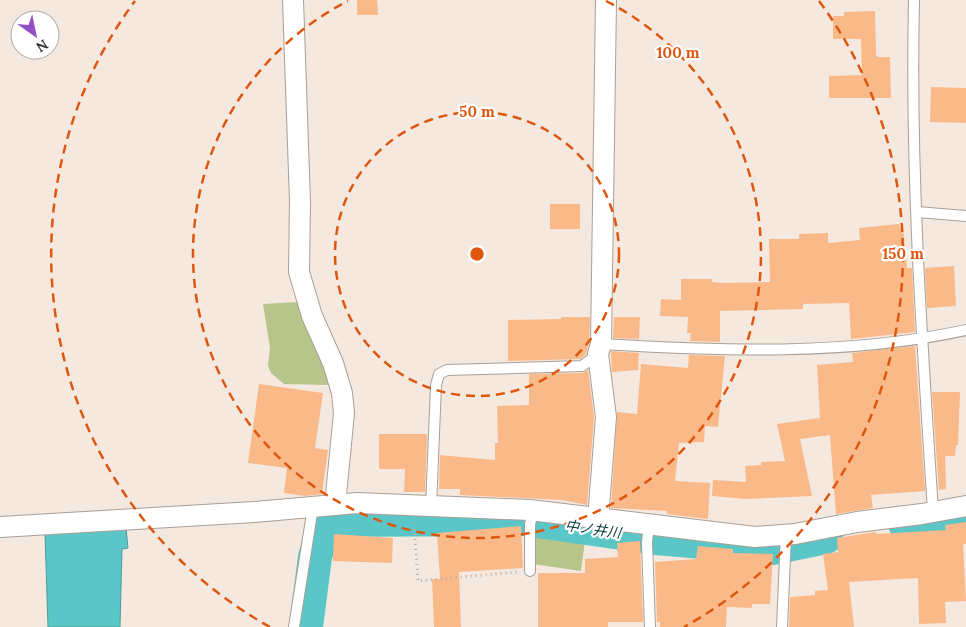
<svg xmlns="http://www.w3.org/2000/svg" width="966" height="627" font-family="Lora,'Noto Sans JP',serif">
  <style>
    .green { fill: #b7c58b }
    .water { fill: #5ac6c7; stroke: #509a9a }
    .lines { fill: none; stroke-linecap: round; stroke-linejoin: round }
    .river { stroke: #5ac6c7; stroke-width: 34 }
    .building { fill: #fab989 }
    .service-casing { stroke: #aa9f96; stroke-width: 12 }
    .minor-casing { stroke: #aa9f96; stroke-width: 22 }
    .path { stroke: #b8aea7; stroke-width: 3; stroke-dasharray: 1 4; stroke-linecap: butt }
    .service { stroke: #fff; stroke-width: 10 }
    .minor { stroke: #fff; stroke-width: 20 }
    .ring { fill: none; stroke: #df570e; stroke-width: 2.5; stroke-dasharray: 9 6 }
    .labels { text-anchor: middle; stroke-width: 4.5; stroke-linejoin: round; paint-order: stroke }
    .water-label { font-size: 14px; font-style: italic; fill: #053a3b; stroke: #fff }
    .centre { fill: #df570e; stroke: #fff; stroke-width: 2.5 }
    .ring-label { font-size: 15px; text-anchor: middle; font-weight: bold; fill: #df570e; stroke: #fff; stroke-width: 4.5; stroke-linejoin: round; paint-order: stroke }
  </style>
  <rect width="100%" height="100%" fill="#f4e8df"/>
  <g class="green">
    <polygon points="298,302 330,385 284,384 271,373 268,366 270,348 263,304"/>
    <polygon points="541,525 586,533 581,571 533,564 534,528"/>
  </g>
  <polygon class="water" points="126,528 128,548 122,549 120,627 48,627 45,534"/>
  <g class="lines">
    <g class="river">
      <polyline points="905,524 966,517"/>
      <polyline points="306,627 315,557 326,520 524,519 656,538 772,548 826,537"/>
    </g>
  </g>
  <g class="building">
    <polygon points="357,0 377,0 378,15 357,15"/>
    <polygon points="875,11 876,55 878,57 890,57 891,98 829,98 829,76 862,75 861,39 833,39 833,16 844,16 844,12"/>
    <polygon points="931,87 966,88 966,123 930,122"/>
    <rect x="550" y="204" width="30" height="25"/>
    <polygon points="899,224 900,229 903,228 907,268 912,268 915,332 851,339 849,303 803,304 803,309 720,311 720,342 690,341 691,333 687,333 688,317 660,316 661,299 681,300 681,279 712,279 712,282 724,283 770,282 769,239 799,239 799,234 828,233 828,243 860,240 859,228"/>
    <polygon points="954,266 956,306 927,308 925,268"/>
    <polygon points="561,317 590,317 589,342 586,354 580,359 508,361 508,320 561,319"/>
    <polygon points="614,317 640,317 639,339 613,338"/>
    <polygon points="915,346 925,491 871,495 873,508 836,514 830,435 800,439 812,496 746,499 712,496 713,480 746,482 745,466 761,465 761,462 785,461 777,424 820,418 817,365 853,362 852,353"/>
    <polygon points="611,351 639,353 638,370 612,372"/>
    <polygon points="689,355 725,356 718,427 705,426 704,442 679,443 675,481 710,483 708,519 667,514 667,511 611,508 617,412 637,414 641,364 688,368"/>
    <polygon points="588,370 594,417 587,505 562,500 460,495 460,489 439,489 440,455 495,460 495,443 498,443 497,406 529,405 529,374 582,373"/>
    <polygon points="259,384 323,393 315,448 328,450 322,494 305,496 284,493 287,468 248,463"/>
    <polygon points="932,392 960,392 958,445 956,445 955,456 945,456 946,489 939,490"/>
    <polygon points="379,434 427,434 425,492 404,492 405,469 379,469"/>
    <polygon points="966,522 966,544 963,544 966,601 945,602 946,623 919,624 918,578 849,582 854,627 789,627 790,597 815,595 815,591 828,590 823,554 838,552 837,538 876,532 876,534 946,530 945,525"/>
    <polygon points="521,526 523,568 459,572 461,627 434,627 432,579 440,579 437,533"/>
    <polygon points="334,534 393,538 392,563 333,561"/>
    <polygon points="640,541 643,622 608,622 608,627 538,627 538,573 585,573 585,559 618,557 617,543"/>
    <polygon points="698,546 733,549 733,553 773,554 770,604 752,604 752,608 727,607 726,627 660,627 660,622 657,622 655,562 696,559"/>
  </g>
  <g class="lines">
    <g class="service-casing">
      <g id="service">
        <path d="M914 0C910 170 922 341 933 511"/>
        <polyline points="917,212 966,216"/>
        <path d="M601 344C722 351 847 356 966 330"/>
        <polyline points="431,507 436,385 439,374 447,370 582,366 598,354"/>
        <polyline points="649,525 647,542 650,627"/>
        <polyline points="530,571 530,524 534,510"/>
        <polyline points="294,627 313,507"/>
        <polyline points="782,627 786,534"/>
      </g>
    </g>
    <g class="minor-casing">
      <g id="minor">
        <polyline points="293,0 300,202 299,272 312,316 333,363 342,393 344,413 335,505"/>
        <polyline points="598,519 606,417 598,354 601,344 606,0"/>
        <polyline points="0,527 254,512 357,503 530,510 755,537 795,534 857,522 922,514 966,506"/>
      </g>
    </g>
    <polyline class="path" points="414,524 418,581 517,572"/>
    <use href="#service" class="service"/>
    <use href="#minor" class="minor"/>
  </g>
  <g class="ring">
    <circle cx="477" cy="254" r="142"/>
    <path d="M606 1A284 284 0 1 1 348 1"/>
    <path d="M270 627A426 426 0 0 1 135 1M819 1A426 426 0 0 1 684 627"/>
  </g>
  <g class="labels">
    <g class="water-label">
      <text transform="translate(593 529) rotate(8)" y="5">中ノ井川</text>
    </g>
  </g>
  <circle cx="477" cy="254" r="8" class="centre"/>
  <g class="ring-label">
    <text x="678" y="58">100 m</text>
    <text x="477" y="117">50 m</text>
    <text x="903" y="259">150 m</text>
  </g>
  <g transform="translate(35 35) rotate(147)"><circle r="24" fill="#ffffff" stroke="#afadac"/>
  <path d="M0-4L9 19L0 12L-9 19Z" fill="#934fc3"/>
  <text y="-8" font-size="14" font-weight="bold" text-anchor="middle" fill="#383330">N</text>
  </g>
</svg>
